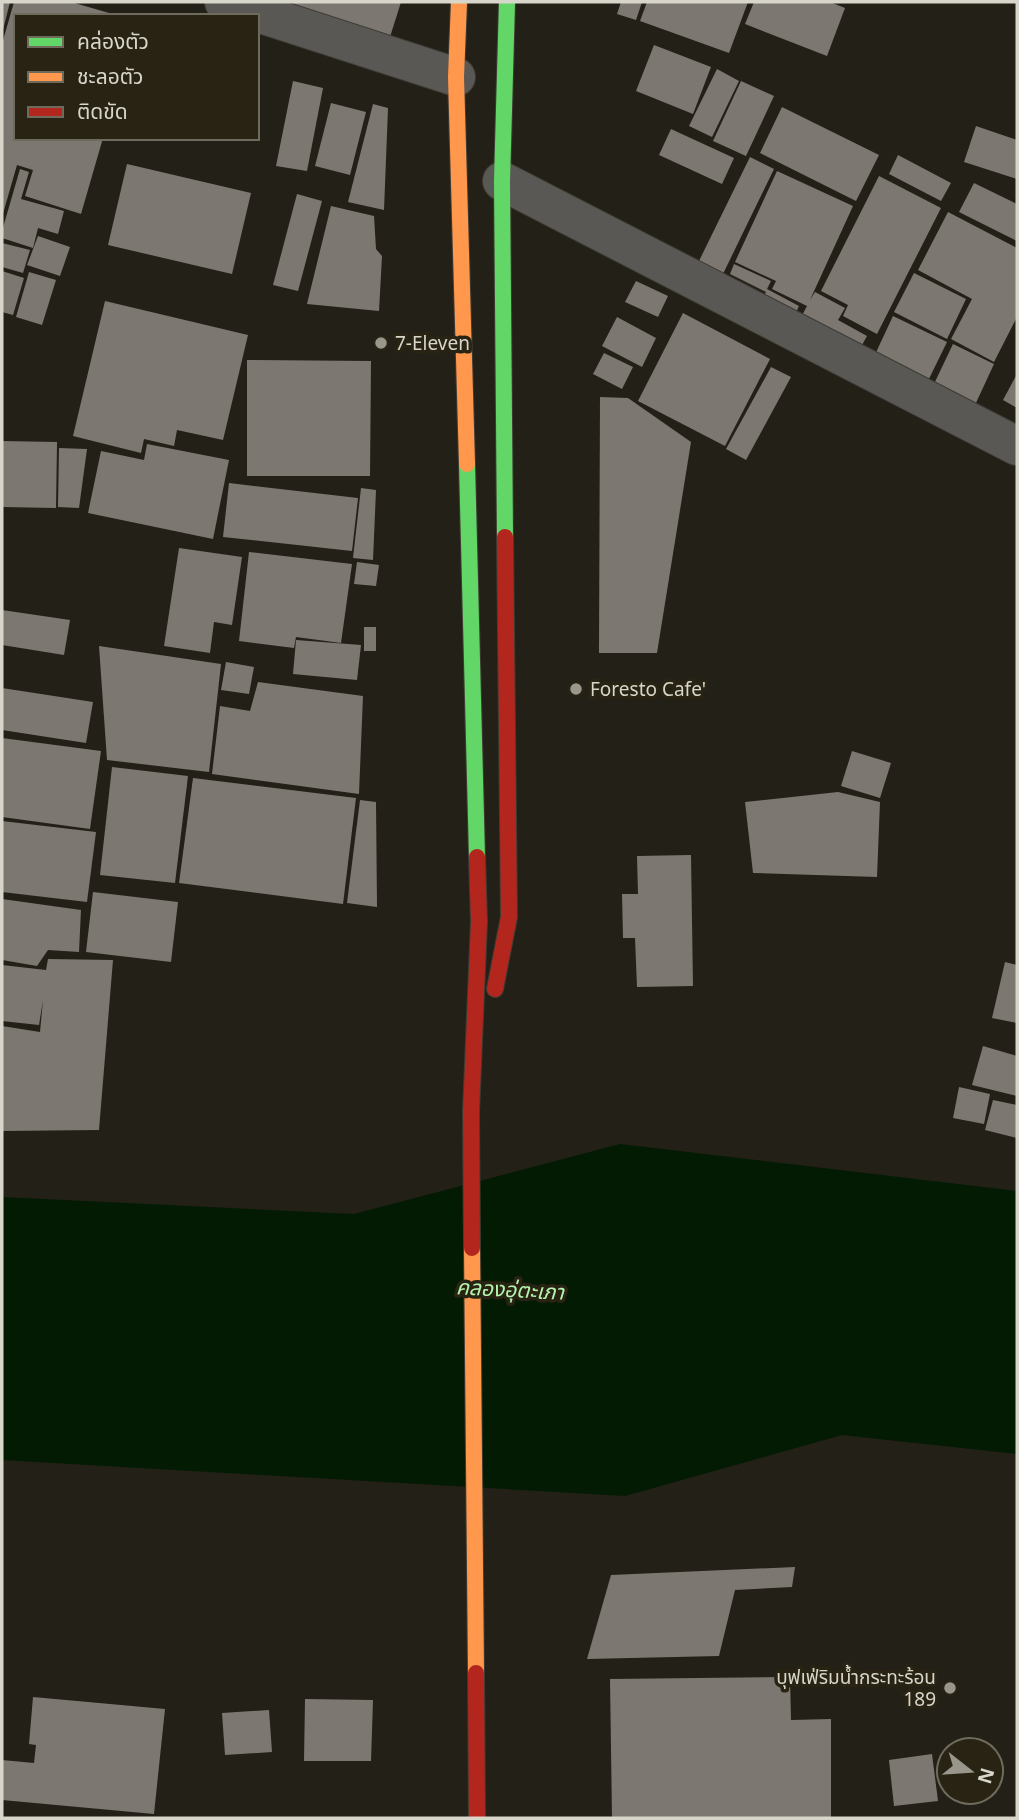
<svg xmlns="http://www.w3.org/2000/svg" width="1019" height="1820" font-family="'Noto Sans','Noto Sans Thai',sans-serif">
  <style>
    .water { fill: #031b02 }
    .building { fill: #7c7871 }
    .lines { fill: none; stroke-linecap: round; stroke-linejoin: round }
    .street-casing { stroke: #3f3c34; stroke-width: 40 }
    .fast-casing { stroke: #3f3c34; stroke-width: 18 }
    .slow-casing { stroke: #3f3c34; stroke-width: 18 }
    .jam-casing { stroke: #3f3c34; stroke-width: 18 }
    .street { stroke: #595855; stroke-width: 38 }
    .fast { stroke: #63d668; stroke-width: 16 }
    .slow { stroke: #ff974d; stroke-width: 16 }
    .jam { stroke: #b3261e; stroke-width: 16 }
    .poi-dot { fill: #99968b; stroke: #282312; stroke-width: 2.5 }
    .labels { text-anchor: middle; stroke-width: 7; stroke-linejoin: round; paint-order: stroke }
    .poi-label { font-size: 19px; fill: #d8d5ca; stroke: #282312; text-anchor: start }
    .water-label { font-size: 21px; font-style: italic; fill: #b4f5ad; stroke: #282312 }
  </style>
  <rect width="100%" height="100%" fill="#232017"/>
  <polygon class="water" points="620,1144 1017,1191 1017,1454 842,1435 625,1496 2,1460 2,1197 354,1214"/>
  <g class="building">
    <polygon points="2,2 10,2 3,30 2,30"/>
    <polygon points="14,2 71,2 116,15 16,16 16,138 103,138 81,214 25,196 33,170 17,165 2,217 2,44"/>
    <polygon points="284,2 401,2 390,37"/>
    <polygon points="621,2 642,2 636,20 617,14"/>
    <polygon points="647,2 748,2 729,53 640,21"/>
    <polygon points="754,2 830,2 845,8 827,56 745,24"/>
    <polygon points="654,45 711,67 693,114 636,91"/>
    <polygon points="717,69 739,81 712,137 689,126"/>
    <polygon points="293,81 323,88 307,171 276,166"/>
    <polygon points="741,81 774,96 746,156 713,141"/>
    <polygon points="331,103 366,112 350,175 315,166"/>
    <polygon points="373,104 388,108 384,210 348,202"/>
    <polygon points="782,107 879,155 856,201 760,153"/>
    <polygon points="976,126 1017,140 1017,179 964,162"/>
    <polygon points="671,129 734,158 722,184 659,155"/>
    <polygon points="898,155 951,183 941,201 889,174"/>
    <polygon points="750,157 774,169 722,276 697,265"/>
    <polygon points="127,164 251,193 232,274 108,245"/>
    <polygon points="20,169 29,172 21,199 64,211 58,234 38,228 33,248 2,238 2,231"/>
    <polygon points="777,171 853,206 810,300 815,292 845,308 838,320 867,336 856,356 798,323 807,306 772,289 776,281 735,262"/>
    <polygon points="879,176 941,208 877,334 843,316 848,305 821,291"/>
    <polygon points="974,183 1017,204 1017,241 959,212"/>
    <polygon points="297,194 322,201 298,291 273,285"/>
    <polygon points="331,206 374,216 376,249 382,256 379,311 307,304"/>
    <polygon points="948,212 1017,248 1017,317 994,362 951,339 972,299 918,270"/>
    <polygon points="38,236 70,247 60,276 27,265"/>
    <polygon points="2,243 30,250 23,273 2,267"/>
    <polygon points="734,264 771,281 767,289 799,306 794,317 761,301 766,292 730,274"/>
    <polygon points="2,271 24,278 13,315 2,312"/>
    <polygon points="29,272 56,280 42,325 16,317"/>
    <polygon points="914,273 966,299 947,339 894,312"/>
    <polygon points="636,281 668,296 658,317 625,302"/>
    <polygon points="105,301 248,335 223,440 177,430 174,446 144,439 141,453 73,436"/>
    <polygon points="683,313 770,359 725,446 638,401"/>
    <polygon points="893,316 947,342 925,387 872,361"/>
    <polygon points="617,317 656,338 642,367 602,346"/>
    <polygon points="953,344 994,364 975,405 933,386"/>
    <polygon points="604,353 633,367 622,389 593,374"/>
    <polygon points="247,360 371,361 370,476 247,476"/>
    <polygon points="771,367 791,377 746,460 726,449"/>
    <polygon points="1017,374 1017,408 1003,400"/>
    <polygon points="600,397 628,398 691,442 657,653 599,653"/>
    <polygon points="2,441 57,442 56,508 2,507"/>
    <polygon points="147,444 229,460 213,539 88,513 101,451 144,460"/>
    <polygon points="59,448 87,449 79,508 58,507"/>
    <polygon points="229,483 358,498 352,551 223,537"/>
    <polygon points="361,488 376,490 373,560 353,558"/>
    <polygon points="179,548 242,557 232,625 214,622 210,653 164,646"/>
    <polygon points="249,552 352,564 341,643 296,637 294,648 239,641"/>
    <polygon points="357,562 379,565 376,586 354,584"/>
    <polygon points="2,610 70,620 64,655 2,645"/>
    <rect x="364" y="627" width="12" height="24"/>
    <polygon points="296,640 361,645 357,680 293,674"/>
    <polygon points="99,646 221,664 209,772 107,760"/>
    <polygon points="226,662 254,667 249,694 221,690"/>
    <polygon points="258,682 363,696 359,794 212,774 220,706 250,711"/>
    <polygon points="2,688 93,702 86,743 2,730"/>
    <polygon points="2,738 101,751 90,829 2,817"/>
    <polygon points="852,751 891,763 880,798 841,786"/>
    <polygon points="112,767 188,776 175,883 100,875"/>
    <polygon points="193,778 356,798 343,904 179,883"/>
    <polygon points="838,792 880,802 877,877 753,873 745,802"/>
    <polygon points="360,800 376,802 377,907 347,903"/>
    <polygon points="2,821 96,832 87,902 2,892"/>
    <polygon points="691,855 693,986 637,987 635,938 623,938 622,894 638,894 637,856"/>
    <polygon points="93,892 178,902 171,962 86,952"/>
    <polygon points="2,899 81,910 79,952 48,950 37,966 2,960"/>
    <polygon points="48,959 113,960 99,1130 2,1131 2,1026 40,1032 43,1000 39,1025 2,1021 2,965 46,970"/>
    <polygon points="1005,962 1017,965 1017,1023 992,1018"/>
    <polygon points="983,1046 1017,1056 1017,1096 972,1085"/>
    <polygon points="959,1087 990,1094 984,1124 953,1118"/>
    <polygon points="993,1100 1017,1105 1017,1138 985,1130"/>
    <polygon points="795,1567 792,1587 735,1590 719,1656 587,1659 611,1575"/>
    <polygon points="790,1677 791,1720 831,1719 831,1818 612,1818 610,1679"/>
    <polygon points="33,1697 165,1709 154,1814 2,1800 2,1760 34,1763 36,1745 29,1744"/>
    <polygon points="305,1699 373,1700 371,1761 304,1761"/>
    <polygon points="269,1710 272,1752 225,1755 222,1713"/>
    <polygon points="932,1754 938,1801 894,1806 889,1760"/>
  </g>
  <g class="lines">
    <g class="street-casing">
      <g id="street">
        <polyline points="224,2 456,77"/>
        <polyline points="502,181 1017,446"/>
      </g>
    </g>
    <g class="fast-casing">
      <g id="fast">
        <polyline points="467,464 477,857"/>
        <polyline points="505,537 502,181 507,2"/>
      </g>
    </g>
    <g class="slow-casing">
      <g id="slow">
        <polyline points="459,2 456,77 467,464"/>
        <polyline points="472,1248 476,1673"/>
      </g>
    </g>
    <g class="jam-casing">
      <g id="jam">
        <polyline points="495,989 509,917 505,537"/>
        <polyline points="472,1248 471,1112 479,922 477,857"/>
        <polyline points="476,1673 477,1818"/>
      </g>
    </g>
    <use href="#street" class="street"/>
    <use href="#fast" class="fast"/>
    <use href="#slow" class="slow"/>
    <use href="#jam" class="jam"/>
  </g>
  <g class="poi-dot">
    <circle cx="381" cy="343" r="7"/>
    <circle cx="576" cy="689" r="7"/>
    <circle cx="950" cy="1688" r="7"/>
  </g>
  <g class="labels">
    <g class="poi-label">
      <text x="395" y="350">7-Eleven</text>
      <text x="590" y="696">Foresto Cafe'</text>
      <text x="936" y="1684" text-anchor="end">บุฟเฟ่ริมน้ำกระทะร้อน<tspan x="936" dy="22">189</tspan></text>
    </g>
    <g class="water-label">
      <text transform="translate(510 1290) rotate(3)" y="7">คลองอุ่ตะเภา</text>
    </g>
  </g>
  <rect width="1019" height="1820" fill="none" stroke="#d8d5ca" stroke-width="7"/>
  <rect x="14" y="14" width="245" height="126" fill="#282312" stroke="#6e6a5c" stroke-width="2"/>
  <rect x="28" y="37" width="35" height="10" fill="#63d668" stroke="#6e6a5c" stroke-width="2"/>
  <text x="77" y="49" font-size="21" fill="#d8d5ca">คล่องตัว</text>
  <rect x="28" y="72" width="35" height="10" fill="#ff974d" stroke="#6e6a5c" stroke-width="2"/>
  <text x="77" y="84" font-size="21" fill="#d8d5ca">ชะลอตัว</text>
  <rect x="28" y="107" width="35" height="10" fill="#b3261e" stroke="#6e6a5c" stroke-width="2"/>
  <text x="77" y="119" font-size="21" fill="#d8d5ca">ติดขัด</text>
  <g transform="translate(970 1771) rotate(107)"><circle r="33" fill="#282312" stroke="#6e6a5c" stroke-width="2"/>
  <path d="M0-5L12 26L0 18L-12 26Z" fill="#99968b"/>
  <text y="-10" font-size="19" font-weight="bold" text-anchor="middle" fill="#d8d5ca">N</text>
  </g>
</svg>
